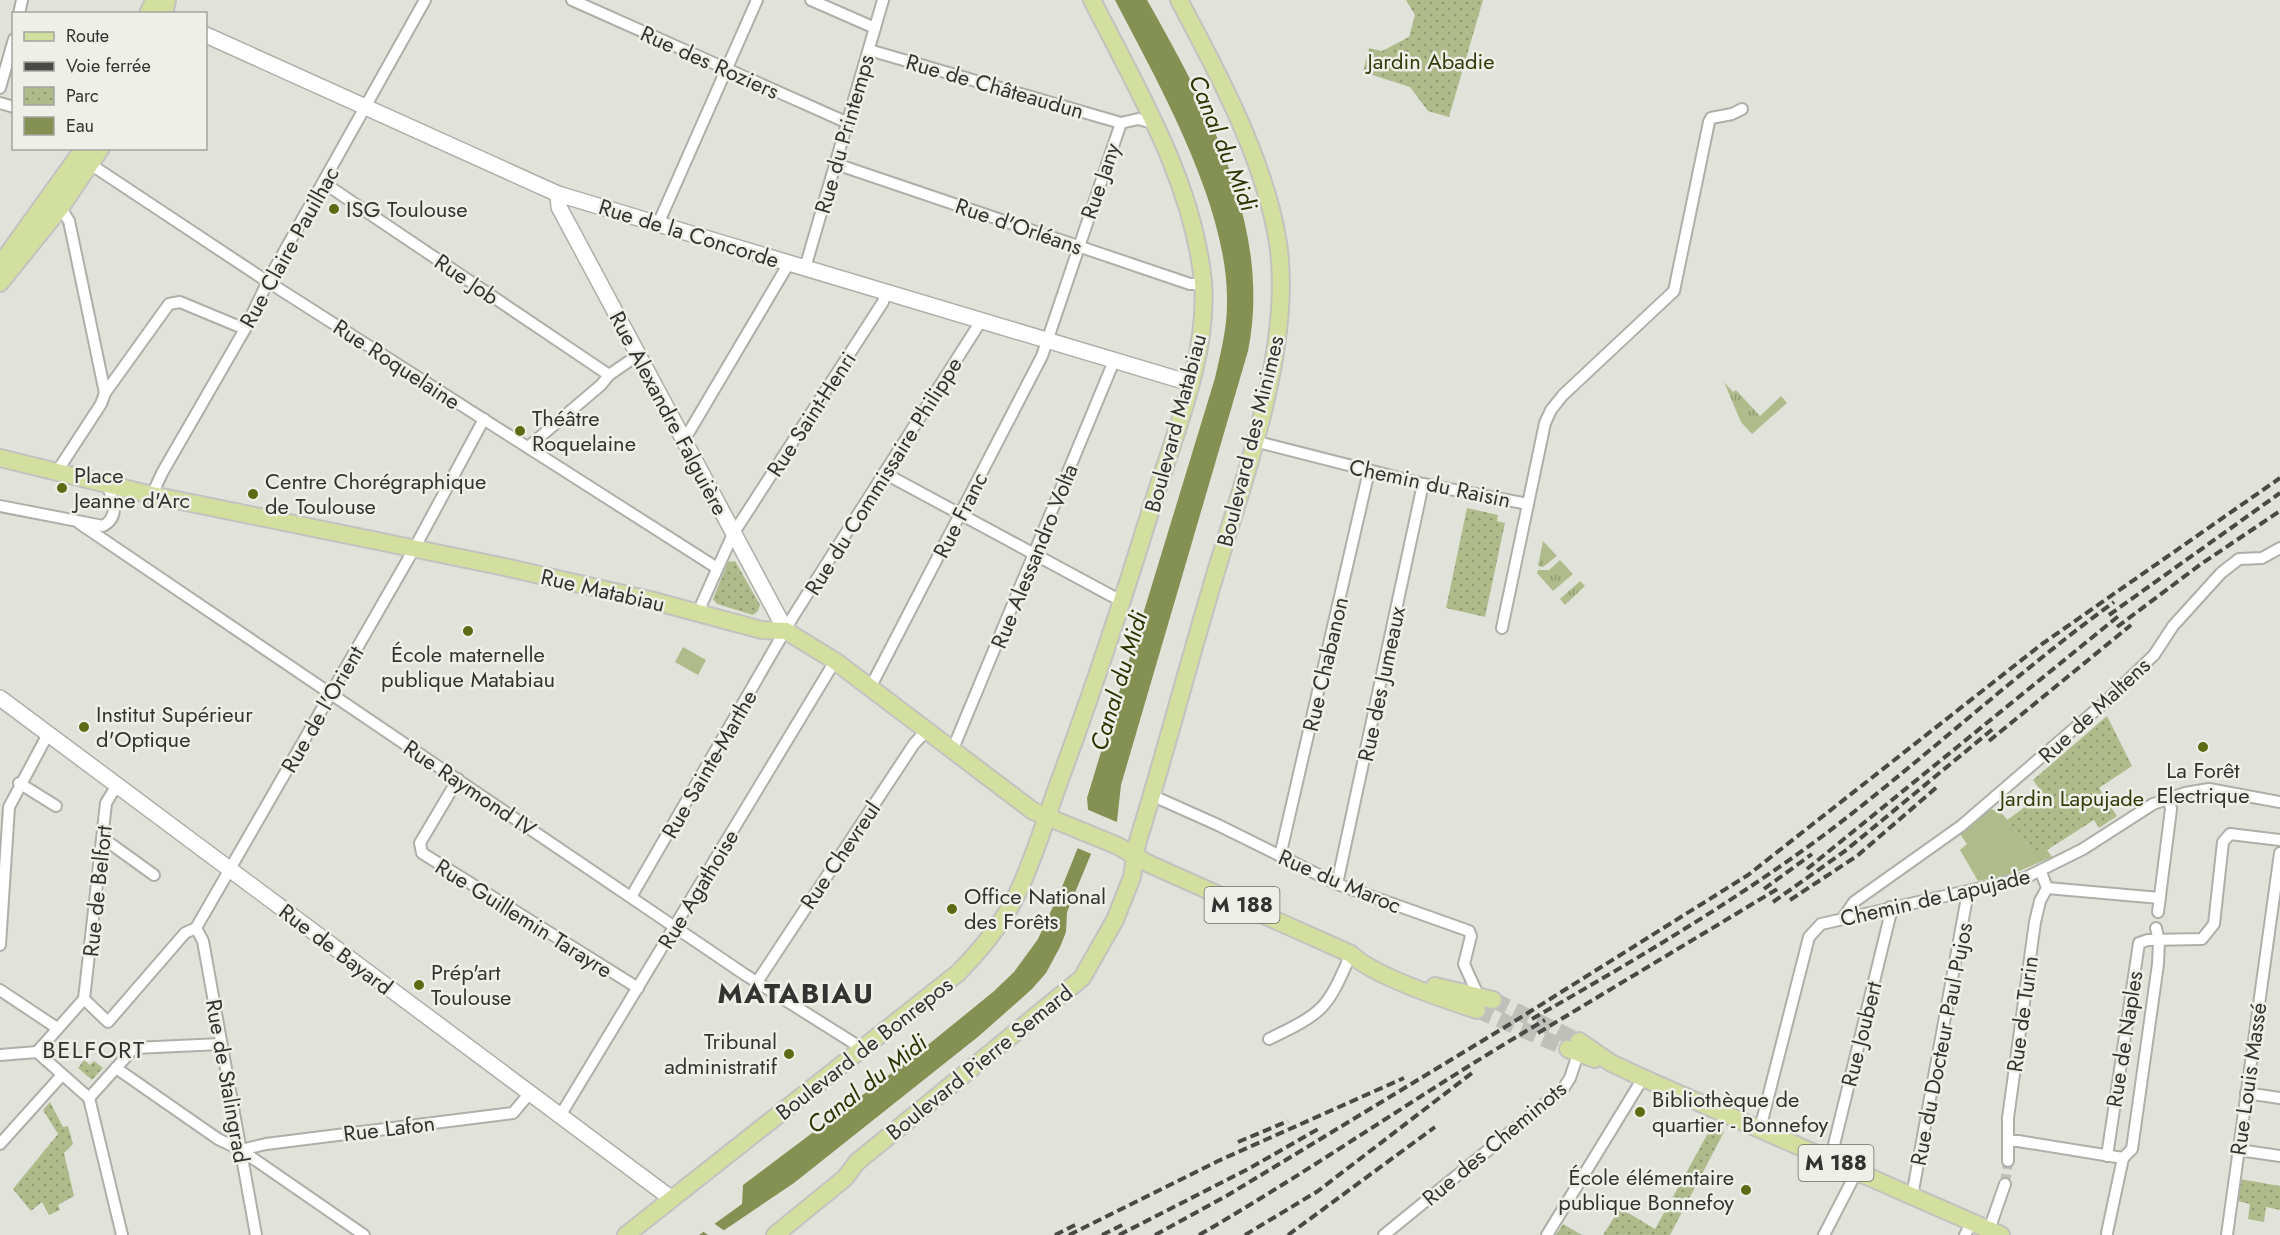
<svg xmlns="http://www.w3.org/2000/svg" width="2280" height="1235" font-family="Jost,sans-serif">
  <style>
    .grass { fill: url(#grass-tufts) }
    .park { fill: url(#park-dots) }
    .pitch { fill: #afbb8b }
    .water { fill: #849153 }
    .pier { fill: #e1e3db }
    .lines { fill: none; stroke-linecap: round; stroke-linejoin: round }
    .street-tunnel { stroke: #bec0b9; stroke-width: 10; stroke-dasharray: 10 5; stroke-linecap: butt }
    .primary-tunnel { stroke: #bec0b9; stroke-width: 16; stroke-dasharray: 16 8; stroke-linecap: butt }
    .street-casing { stroke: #adafa8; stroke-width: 14 }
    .secondary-casing { stroke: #adafa8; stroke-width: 18 }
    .primary-casing { stroke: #c2c2c1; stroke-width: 20 }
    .street { stroke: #fff; stroke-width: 10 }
    .secondary { stroke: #fff; stroke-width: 15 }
    .primary { stroke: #d3df9e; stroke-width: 16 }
    .rail { stroke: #494a46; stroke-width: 4; stroke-dasharray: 9 4.5; stroke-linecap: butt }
    .poi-dot { fill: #5c6b14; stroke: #eef0e8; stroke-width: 2 }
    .labels { text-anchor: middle; stroke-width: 5; stroke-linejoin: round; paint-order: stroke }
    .shield { fill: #eef0e8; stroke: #6b6c68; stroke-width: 1.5 }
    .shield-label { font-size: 21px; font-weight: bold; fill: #333431 }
    .park-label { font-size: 22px; fill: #333b0a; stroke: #eef0e8 }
    .street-label { font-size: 22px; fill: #333431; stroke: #eef0e8 }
    .poi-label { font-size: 22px; fill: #333431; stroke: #eef0e8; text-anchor: start }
    .water-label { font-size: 24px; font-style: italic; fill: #2c3502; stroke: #eef0e8 }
    .neighbourhood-label { font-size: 24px; letter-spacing: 1.5px; fill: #333431; stroke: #eef0e8 }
    .district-label { font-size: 28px; font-weight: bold; letter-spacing: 1.5px; fill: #333431; stroke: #eef0e8 }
  </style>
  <defs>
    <pattern id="grass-tufts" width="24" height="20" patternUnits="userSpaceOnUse" patternTransform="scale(1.5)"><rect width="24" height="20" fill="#afbb8b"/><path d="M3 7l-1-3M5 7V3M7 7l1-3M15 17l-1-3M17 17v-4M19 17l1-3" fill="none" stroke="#8f9972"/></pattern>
    <pattern id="park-dots" width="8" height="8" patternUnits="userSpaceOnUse" patternTransform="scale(1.5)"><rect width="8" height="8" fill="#afbb8b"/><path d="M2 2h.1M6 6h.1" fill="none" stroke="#8f9972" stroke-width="1.8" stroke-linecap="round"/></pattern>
  </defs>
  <rect width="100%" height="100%" fill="#e1e3db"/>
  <g class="grass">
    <polygon points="1724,382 1733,392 1736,390 1760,416 1781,396 1787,403 1752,434 1741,422"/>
    <polygon points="1543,541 1557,556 1543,567 1538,566"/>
    <polygon points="1560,560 1573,574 1553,591 1537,573 1538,570 1549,570"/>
    <polygon points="1580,581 1585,586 1565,605 1560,599"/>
  </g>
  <g class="park">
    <polygon points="1406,0 1483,0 1449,117 1428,111 1410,87 1363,72 1369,48 1382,51 1409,37 1415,15"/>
    <polygon points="1467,508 1498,515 1497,521 1505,523 1485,617 1446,608"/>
    <polygon points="735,561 760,605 758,611 753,615 717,604 713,599 728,562"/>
    <polygon points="2107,716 2132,766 2099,788 2117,816 2099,828 2094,820 2047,850 2031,850 2007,820 2043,794 2033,780"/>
    <polygon points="84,1060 90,1065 94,1061 103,1068 92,1080 78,1068"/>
    <polygon points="50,1102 63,1127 68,1126 73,1144 64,1153 74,1196 58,1205 60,1210 49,1215 42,1202 31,1211 13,1189 58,1134 43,1110"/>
    <polygon points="1712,1126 1724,1132 1670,1235 1603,1235 1620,1208 1655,1229"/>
    <polygon points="2240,1179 2280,1186 2280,1210 2266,1207 2264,1222 2248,1219 2250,1204 2237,1201"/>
    <polygon points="1563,1224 1582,1235 1556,1235"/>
  </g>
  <g class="pitch">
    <polygon points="683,647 706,660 698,675 675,662"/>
    <polygon points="1987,808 2001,812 2031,850 2047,850 2052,857 2012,874 1978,881 1960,850 1967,844 1958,831"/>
  </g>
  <path class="water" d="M1115 0H1147C1206 104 1273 228 1248 351L1121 785 1117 821 1091 854 1067 912 1066 932 1060 947 1046 973 1032 989 979 1036 794 1183 717 1235H699L742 1204 743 1185 913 1057 993 992 1014 972 1038 939 1062 887 1089 820 1087 798 1215 378C1221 351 1228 325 1227 297 1226 202 1158 83 1115 0Z"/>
  <g class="pier">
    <polygon points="1084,808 1119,823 1094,855 1075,847 1086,820"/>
    <polygon points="712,1222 726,1232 722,1235 708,1235 701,1230"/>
  </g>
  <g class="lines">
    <polyline class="street-tunnel" points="2005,1184 2008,1161"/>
    <g class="primary-tunnel">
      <polyline points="1493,1000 1579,1041"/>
      <polyline points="1477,1010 1568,1049"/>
    </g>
    <g class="street-casing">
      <g id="street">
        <polyline points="572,0 848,123"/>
        <polyline points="811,0 875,28"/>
        <polyline points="19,14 22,0"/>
        <polyline points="869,50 1121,123"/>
        <polyline points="0,88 14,39"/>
        <polyline points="0,103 14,107"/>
        <polyline points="87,162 262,278 717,568"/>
        <polyline points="836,164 1190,284 1203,284"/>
        <polyline points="324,183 609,375"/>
        <polyline points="59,205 69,221 72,235 105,393"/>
        <polyline points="658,224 757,0"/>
        <polyline points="805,268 883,0"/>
        <polyline points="682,438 689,432 789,263"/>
        <polyline points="1254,441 1423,484 1528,504"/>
        <polyline points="528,447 601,385 609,375 638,355"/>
        <polyline points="58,470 101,404 105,393 169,304 180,302 245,329"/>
        <polyline points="884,473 1123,602"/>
        <polyline points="152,495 162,473 245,329 270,277 425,0"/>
        <path d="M0 506 103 526C121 516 113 498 106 483"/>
        <polyline points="79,523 744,974 863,1049"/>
        <polyline points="700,614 702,603 733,534 883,302 886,293"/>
        <polyline points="1502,628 1545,423 1551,410 1563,395 1674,291 1709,122 1711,118 1732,114 1742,109"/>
        <polyline points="870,688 1042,356 1121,123 1138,119 1153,123"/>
        <polyline points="952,751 1114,361"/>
        <polyline points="458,779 420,843 422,853 638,988"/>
        <polyline points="19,783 56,806"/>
        <polyline points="1151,795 1218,825 1337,884 1469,931 1471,936 1464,964 1478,995"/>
        <polyline points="102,842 111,844 154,875"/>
        <polyline points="1280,856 1369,471"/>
        <polyline points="1337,884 1423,484"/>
        <polyline points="2047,888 2160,898"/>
        <polyline points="631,897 794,615 981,321"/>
        <polyline points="2158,912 2171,809 2169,798"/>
        <polyline points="1843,918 1854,902 1961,826 2104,703 2154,655 2173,626 2221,573 2239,559 2262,558 2280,548"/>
        <polyline points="196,928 203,941 256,1235"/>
        <polyline points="0,945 9,807 48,734"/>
        <polyline points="757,982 914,744 926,731"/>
        <polyline points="0,990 57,1028"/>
        <polyline points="84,999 108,1022 185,933 196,928 414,549 484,419"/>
        <polyline points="84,999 106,803 117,785"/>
        <polyline points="84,999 37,1052 89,1098"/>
        <path d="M1269 1039C1324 1012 1326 1011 1351 954"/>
        <polyline points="0,1055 37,1052"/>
        <polyline points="116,1068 218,1139 241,1150 364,1235"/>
        <polyline points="2246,1093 2280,1098"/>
        <polyline points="89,1098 134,1048 221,1044"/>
        <polyline points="89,1098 122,1235"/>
        <polyline points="560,1116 835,661"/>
        <polyline points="1760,1129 1809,937 1821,924 2025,878 2083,849 2153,804 2185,793 2209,789 2280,802"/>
        <polyline points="2008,1141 2008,1118 2035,922 2040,901 2047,888 2041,872"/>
        <polyline points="0,1144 62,1075"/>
        <polyline points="241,1150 266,1144 513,1113 529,1094"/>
        <polyline points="2239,1150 2280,1156"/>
        <polyline points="2107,1156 2139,943 2148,940 2202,939 2214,924 2223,842 2230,834 2280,840"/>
        <polyline points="2123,1158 2132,1149 2158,964 2159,941 2156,928"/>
        <polyline points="1830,1161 1890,916 1890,907"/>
        <polyline points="2008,1161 2008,1141 2018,1141 2123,1158 2107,1233"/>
        <polyline points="1912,1196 1968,892"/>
        <polyline points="1989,1230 2005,1184"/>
        <polyline points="1384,1235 1563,1089 1570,1078 1578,1054 1583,1052"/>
        <polyline points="1547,1235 1643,1078"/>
        <polyline points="1824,1235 1856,1173"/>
        <polyline points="1965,1235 1972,1222"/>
        <polyline points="2227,1235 2280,853"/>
      </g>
    </g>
    <g class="secondary-casing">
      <g id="secondary">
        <polyline points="206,35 558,194 1190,383"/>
        <polyline points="558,194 559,207 786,631"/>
        <polyline points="0,698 672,1199"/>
      </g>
    </g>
    <g class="primary-casing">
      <g id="primary">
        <polyline points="148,14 154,0"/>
        <polyline points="164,14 167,0"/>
        <polyline points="0,265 84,148"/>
        <polyline points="0,283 61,207 101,148"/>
        <path d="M0 458 152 495 500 566 650 600 762 630 786 631 835 661 1033 811 1118 846 1147 863 1351 954C1372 975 1446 1000 1477 1010"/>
        <polyline points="1435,986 1493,1000"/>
        <polyline points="1579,1041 1611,1063 1643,1078 2001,1235"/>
        <polyline points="1568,1049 1595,1059"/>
        <path d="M626 1235 958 973C982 949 1002 924 1017 894 1034 859 1045 821 1058 785 1092 693 1123 600 1152 506 1173 438 1209 355 1203 282 1193 181 1137 89 1092 0"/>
        <path d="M775 1235 845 1178 857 1162 1082 978 1115 920 1132 877 1137 844C1163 761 1185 676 1210 592 1240 488 1294 350 1278 243 1265 160 1218 73 1179 0"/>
      </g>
    </g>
    <use href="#street" class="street"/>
    <use href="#secondary" class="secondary"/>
    <use href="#primary" class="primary"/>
    <g class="rail">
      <polyline points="2109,615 2280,493"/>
      <polyline points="2117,627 2201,564 2280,511"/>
      <polyline points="1989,741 2131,625"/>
      <polyline points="1807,869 2121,614"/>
      <polyline points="1764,889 1812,854"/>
      <polyline points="1790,900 1857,856 1937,787"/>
      <polyline points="1773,902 1845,851 1994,728"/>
      <path d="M1532 1019C1632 962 1732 903 1824 835 1923 760 2014 675 2114 602"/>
      <polyline points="1538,1033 1779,888"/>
      <polyline points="1238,1142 1288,1121"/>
      <polyline points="1055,1235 1075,1225"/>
      <polyline points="1069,1235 1218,1161 1404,1078"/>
      <polyline points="1102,1235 1124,1224"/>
      <polyline points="1119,1235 1250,1168 1320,1128"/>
      <polyline points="1155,1235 1228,1195 1515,1021 1748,875 2042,644 2280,478"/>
      <path d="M1199 1235C1317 1167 1428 1088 1545 1020"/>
      <polyline points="1245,1235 1318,1191 1472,1073"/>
      <polyline points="1288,1235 1435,1127"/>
    </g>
  </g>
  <g class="poi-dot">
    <circle cx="334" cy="209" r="6"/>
    <circle cx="520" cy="431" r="6"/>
    <circle cx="62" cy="488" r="6"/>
    <circle cx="253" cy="494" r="6"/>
    <circle cx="468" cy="631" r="6"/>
    <circle cx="84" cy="727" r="6"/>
    <circle cx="2203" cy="747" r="6"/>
    <circle cx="952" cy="909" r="6"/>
    <circle cx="419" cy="985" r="6"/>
    <circle cx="789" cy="1054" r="6"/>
    <circle cx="1640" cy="1112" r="6"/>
    <circle cx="1746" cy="1190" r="6"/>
  </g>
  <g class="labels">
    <g class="shield">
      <rect x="1204.5" y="887" width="75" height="36" rx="4.5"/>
      <rect x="1798.5" y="1145" width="75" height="36" rx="4.5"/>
    </g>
    <g class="shield-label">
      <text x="1242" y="912">M 188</text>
      <text x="1836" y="1170">M 188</text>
    </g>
    <g class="park-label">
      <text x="1431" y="69">Jardin Abadie</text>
      <text x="2072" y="806">Jardin Lapujade</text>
    </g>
    <g class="street-label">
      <text transform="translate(710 62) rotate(24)" y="8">Rue des Roziers</text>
      <text transform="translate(995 86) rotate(16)" y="8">Rue de Châteaudun</text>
      <text transform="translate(844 134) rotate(-74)" y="8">Rue du Printemps</text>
      <text transform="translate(1100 181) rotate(-71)" y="8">Rue Jany</text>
      <text transform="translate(1019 226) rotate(19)" y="8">Rue d'Orléans</text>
      <text transform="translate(689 233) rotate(17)" y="8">Rue de la Concorde</text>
      <text transform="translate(289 247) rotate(-61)" y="8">Rue Claire Pauilhac</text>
      <text transform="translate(467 279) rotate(34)" y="8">Rue Job</text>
      <text transform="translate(397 364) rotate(33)" y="8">Rue Roquelaine</text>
      <text transform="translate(669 413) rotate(62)" y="8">Rue Alexandre Falguière</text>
      <text transform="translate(811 414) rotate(-57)" y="8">Rue Saint-Henri</text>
      <text transform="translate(1175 423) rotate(-75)" y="8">Boulevard Matabiau</text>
      <text transform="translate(1250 441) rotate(-76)" y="8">Boulevard des Minimes</text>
      <text transform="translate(883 476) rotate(-58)" y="8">Rue du Commissaire Philippe</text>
      <text transform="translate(1430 483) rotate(12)" y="8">Chemin du Raisin</text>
      <text transform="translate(960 515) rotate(-63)" y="8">Rue Franc</text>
      <text transform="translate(1034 556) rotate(-68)" y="8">Rue Alessandro Volta</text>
      <text transform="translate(603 590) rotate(13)" y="8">Rue Matabiau</text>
      <text transform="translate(1325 664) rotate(-77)" y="8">Rue Chabanon</text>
      <text transform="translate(1381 684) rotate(-78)" y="8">Rue des Jumeaux</text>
      <text transform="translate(322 709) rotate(-60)" y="8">Rue de l'Orient</text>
      <text transform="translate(2094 710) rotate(-43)" y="8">Rue de Maltens</text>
      <text transform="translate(709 764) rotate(-60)" y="8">Rue Sainte-Marthe</text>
      <text transform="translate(470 788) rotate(34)" y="8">Rue Raymond IV</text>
      <text transform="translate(840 855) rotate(-56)" y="8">Rue Chevreul</text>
      <text transform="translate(1340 881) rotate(23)" y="8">Rue du Maroc</text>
      <text transform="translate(698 889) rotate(-59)" y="8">Rue Agathoise</text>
      <text transform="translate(97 891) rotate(-84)" y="8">Rue de Belfort</text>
      <text transform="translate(1935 897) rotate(-13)" y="8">Chemin de Lapujade</text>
      <text transform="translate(524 918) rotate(32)" y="8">Rue Guillemin Tarayre</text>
      <text transform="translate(336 949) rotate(37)" y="8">Rue de Bayard</text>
      <text transform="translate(2022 1014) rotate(-82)" y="8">Rue de Turin</text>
      <text transform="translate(1861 1034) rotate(-76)" y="8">Rue Joubert</text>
      <text transform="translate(2124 1039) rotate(-81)" y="8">Rue de Naples</text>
      <text transform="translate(1941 1044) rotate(-79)" y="8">Rue du Docteur Paul Pujos</text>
      <text transform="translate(864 1048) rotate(-38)" y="8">Boulevard de Bonrepos</text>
      <text transform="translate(979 1062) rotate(-39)" y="8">Boulevard Pierre Semard</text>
      <text transform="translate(2248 1079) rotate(-82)" y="8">Rue Louis Massé</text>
      <text transform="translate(228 1081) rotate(80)" y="8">Rue de Stalingrad</text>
      <text transform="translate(389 1128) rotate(-7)" y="8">Rue Lafon</text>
      <text transform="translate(1494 1143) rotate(-40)" y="8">Rue des Cheminots</text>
    </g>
    <g class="poi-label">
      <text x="346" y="217">ISG Toulouse</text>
      <text x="532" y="426">Théâtre<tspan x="532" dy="25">Roquelaine</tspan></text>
      <text x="74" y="483">Place<tspan x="74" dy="25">Jeanne d'Arc</tspan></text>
      <text x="265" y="489">Centre Chorégraphique<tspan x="265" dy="25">de Toulouse</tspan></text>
      <text x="468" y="662" text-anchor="middle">École maternelle<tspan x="468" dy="25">publique Matabiau</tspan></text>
      <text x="96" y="722">Institut Supérieur<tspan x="96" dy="25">d'Optique</tspan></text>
      <text x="2203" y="778" text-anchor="middle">La Forêt<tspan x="2203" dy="25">Electrique</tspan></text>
      <text x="964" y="904">Office National<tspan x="964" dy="25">des Forêts</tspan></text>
      <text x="431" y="980">Prép'art<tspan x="431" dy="25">Toulouse</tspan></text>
      <text x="777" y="1049" text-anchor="end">Tribunal<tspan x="777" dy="25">administratif</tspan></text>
      <text x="1652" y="1107">Bibliothèque de<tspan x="1652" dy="25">quartier - Bonnefoy</tspan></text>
      <text x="1734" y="1185" text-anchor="end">École élémentaire<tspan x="1734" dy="25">publique Bonnefoy</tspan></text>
    </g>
    <g class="water-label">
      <text transform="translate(1223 143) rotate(68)" y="8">Canal du Midi</text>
      <text transform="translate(1119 681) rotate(-73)" y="8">Canal du Midi</text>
      <text transform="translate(867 1084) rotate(-38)" y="8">Canal du Midi</text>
    </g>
    <g class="neighbourhood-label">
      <text x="94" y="1058">BELFORT</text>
    </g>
    <g class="district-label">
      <text x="796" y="1003">MATABIAU</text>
    </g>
  </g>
  <rect x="12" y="12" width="195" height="138" fill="#eef0e8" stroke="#a3a59f" stroke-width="1.5"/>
  <rect x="24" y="32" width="30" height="9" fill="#d3df9e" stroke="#a3a59f" stroke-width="1.5"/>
  <text x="66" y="42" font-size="18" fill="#333431">Route</text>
  <rect x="24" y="62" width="30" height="9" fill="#494a46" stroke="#a3a59f" stroke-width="1.5"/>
  <text x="66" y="72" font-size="18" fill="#333431">Voie ferrée</text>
  <rect x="24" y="87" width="30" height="18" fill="url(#park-dots)" stroke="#a3a59f" stroke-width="1.5"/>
  <text x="66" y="102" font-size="18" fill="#333431">Parc</text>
  <rect x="24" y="117" width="30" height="18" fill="#849153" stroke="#a3a59f" stroke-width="1.5"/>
  <text x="66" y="132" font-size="18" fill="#333431">Eau</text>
</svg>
